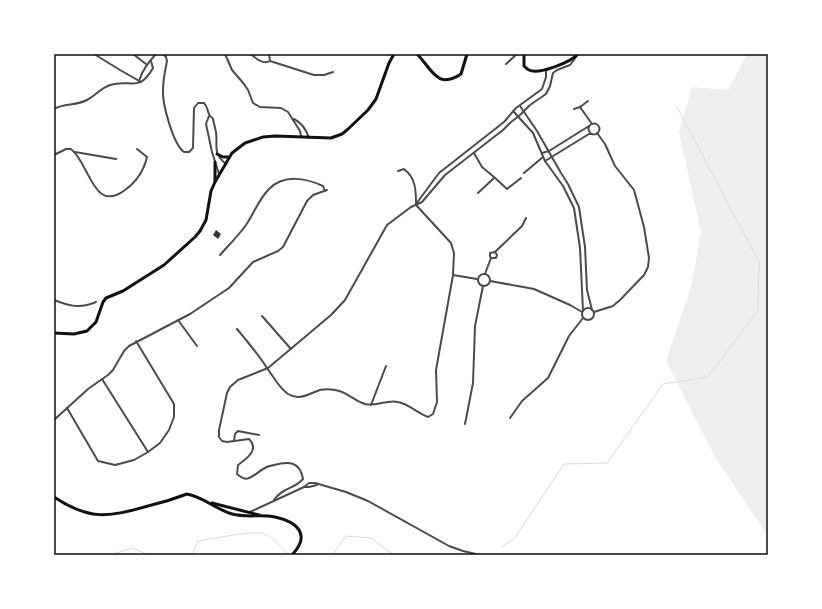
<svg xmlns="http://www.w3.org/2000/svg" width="822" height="609" font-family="Karla,sans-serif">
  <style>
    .green { fill: #eee }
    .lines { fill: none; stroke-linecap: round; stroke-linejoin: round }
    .stream { stroke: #d9d9d9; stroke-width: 1 }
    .building { fill: #353535 }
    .minor { stroke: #4c4c4c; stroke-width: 2 }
    .secondary { stroke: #111; stroke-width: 3 }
    .neatline { fill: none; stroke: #111; stroke-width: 1.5 }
  </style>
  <rect width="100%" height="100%" fill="#fff"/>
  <polygon class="green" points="747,54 768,54 768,536 715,457 666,361 691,287 701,232 679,132 692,87 728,90"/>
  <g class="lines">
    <g class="stream">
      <polyline points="502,547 514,539 564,464 607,463 663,384 708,377 758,310 759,262 677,107"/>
      <polyline points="110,555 132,548 149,555"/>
      <path d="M192 555 198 541C212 539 254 530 265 534 271 536 284 550 288 555"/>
      <polyline points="333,555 346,536 371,538 394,555"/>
    </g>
  </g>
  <polygon class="building" points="216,230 221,234 218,239 213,235"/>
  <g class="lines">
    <g class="minor">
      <polyline points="94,54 120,70 141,82"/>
      <polyline points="133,54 146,64"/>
      <path d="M163 54 166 57 167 61C165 71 163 80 163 90 162 103 173 144 184 152H189L193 148 194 108 198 103H204C208 107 207 110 209 114 211 119 211 115 213 119 214 123 215 128 216 132 218 146 212 153 226 164"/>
      <polyline points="225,54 232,70 244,84 248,90 253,103 260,107 281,108 288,112 300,131 301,136"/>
      <path d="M251 54C256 59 263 65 270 61L269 54"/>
      <polyline points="270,61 314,75 324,75 333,72"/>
      <polyline points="506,64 517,54"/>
      <path d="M139 81C142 70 149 62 156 54"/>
      <polyline points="520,106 537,131 561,173 568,184 579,207 585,247 587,290 592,310"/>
      <polyline points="580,107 588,101"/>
      <path d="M54 109C64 103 76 106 87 100 95 96 101 88 110 85 131 78 138 94 153 68L151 61"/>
      <polyline points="574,109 580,107 592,124"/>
      <polyline points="513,111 533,133 545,161 563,186 574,208 580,248 583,311"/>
      <polyline points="209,116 206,124 212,152 219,174"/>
      <path d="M294 119C302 123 306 129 309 138"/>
      <circle cx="594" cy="129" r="5.5"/>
      <polyline points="75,152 116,159"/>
      <polyline points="474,153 482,167 494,177 493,179 478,193"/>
      <polyline points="542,153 549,151 589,126"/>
      <path d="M54 155 66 149H71C90 164 93 214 125 190 136 182 144 170 147 157L137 149"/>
      <polyline points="545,161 589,134 592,134"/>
      <polyline points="524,173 543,157"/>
      <polyline points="494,177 507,189 521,178"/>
      <polyline points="416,204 439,173 504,122 516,108 542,89 546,77 546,69"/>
      <polyline points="495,252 497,255 496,258 491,258 490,256 490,253 495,252 522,226 526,218"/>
      <path d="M220 255C229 245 238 236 246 225 254 213 259 199 269 189 284 174 306 178 323 186L325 191"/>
      <circle cx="484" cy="280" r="6"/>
      <polyline points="485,274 491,258"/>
      <polyline points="453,275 477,279"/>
      <polyline points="490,281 534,289 570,305 582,312"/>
      <path d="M54 300C69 306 80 309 96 302"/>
      <circle cx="588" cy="314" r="6"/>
      <polyline points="594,312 613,306 621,299 644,275 648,267 649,258 644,227 634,190 615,166 605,144 597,133"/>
      <polyline points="262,316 291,349"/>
      <polyline points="178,320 197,346"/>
      <path d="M237 329C247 341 258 354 267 368 273 376 279 388 288 394 300 401 308 394 320 390 324 389 330 389 335 390 346 391 354 401 365 404 376 407 387 399 398 402 409 404 417 413 428 417L433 414 437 402 436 370 453 275 454 253 451 243 416 205C416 191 416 178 404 169L398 171"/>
      <polyline points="102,379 148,452"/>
      <polyline points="371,405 386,366"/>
      <polyline points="67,408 98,461 115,465 134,460 148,452 160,443 169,430 174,417 174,404 136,341"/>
      <polyline points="510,418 522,401 548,378 569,336 583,318"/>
      <polyline points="54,420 88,389 108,375 113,370 124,351 129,346 190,314 229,288 253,262 278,251 283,247 307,201 313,195 327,190"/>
      <polyline points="465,424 473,383 475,326 483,286"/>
      <polyline points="234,441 235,434 238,431 259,435"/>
      <polyline points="304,487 309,487 317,485"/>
      <path d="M274 500C283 487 293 490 303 479 300 461 288 461 274 465 271 466 267 466 265 468 259 471 255 476 249 478 244 480 241 477 237 474L238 465C246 459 260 450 249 439L227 442 222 441 219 437V430L227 393 230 387 238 380 268 368 331 315 345 300 387 225 411 207 422 202 445 175 503 130 511 122 519 116 530 105 546 94 550 86 553 73 557 70 570 65 576 57"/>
      <polyline points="250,512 304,487 309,483 315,483 346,492 368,501 449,546 463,551 480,555"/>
    </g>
    <g class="secondary">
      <path d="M417 54C432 69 437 90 461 74L467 54"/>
      <path d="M524 54V66C526 68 527 69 529 70 539 75 571 62 578 54"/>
      <polyline points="217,154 223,157 229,157"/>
      <polyline points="215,181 215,162"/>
      <polyline points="54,333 74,334 87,331 96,322 103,302 106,298 123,291 164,265 195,237 200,231 206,220 211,191 215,182 232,153 245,143 263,137 275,136 331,138 342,134 347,130 368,110 376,99 389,63 394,54"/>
      <path d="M54 497C90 521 109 517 148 506 161 503 174 499 187 494 206 498 215 509 232 514 246 518 261 514 275 517 298 522 311 535 292 555"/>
      <polyline points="212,503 259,515"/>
    </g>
  </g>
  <rect width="822" height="609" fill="none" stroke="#ffffff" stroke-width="110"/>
  <rect x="55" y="55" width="712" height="499" class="neatline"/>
</svg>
